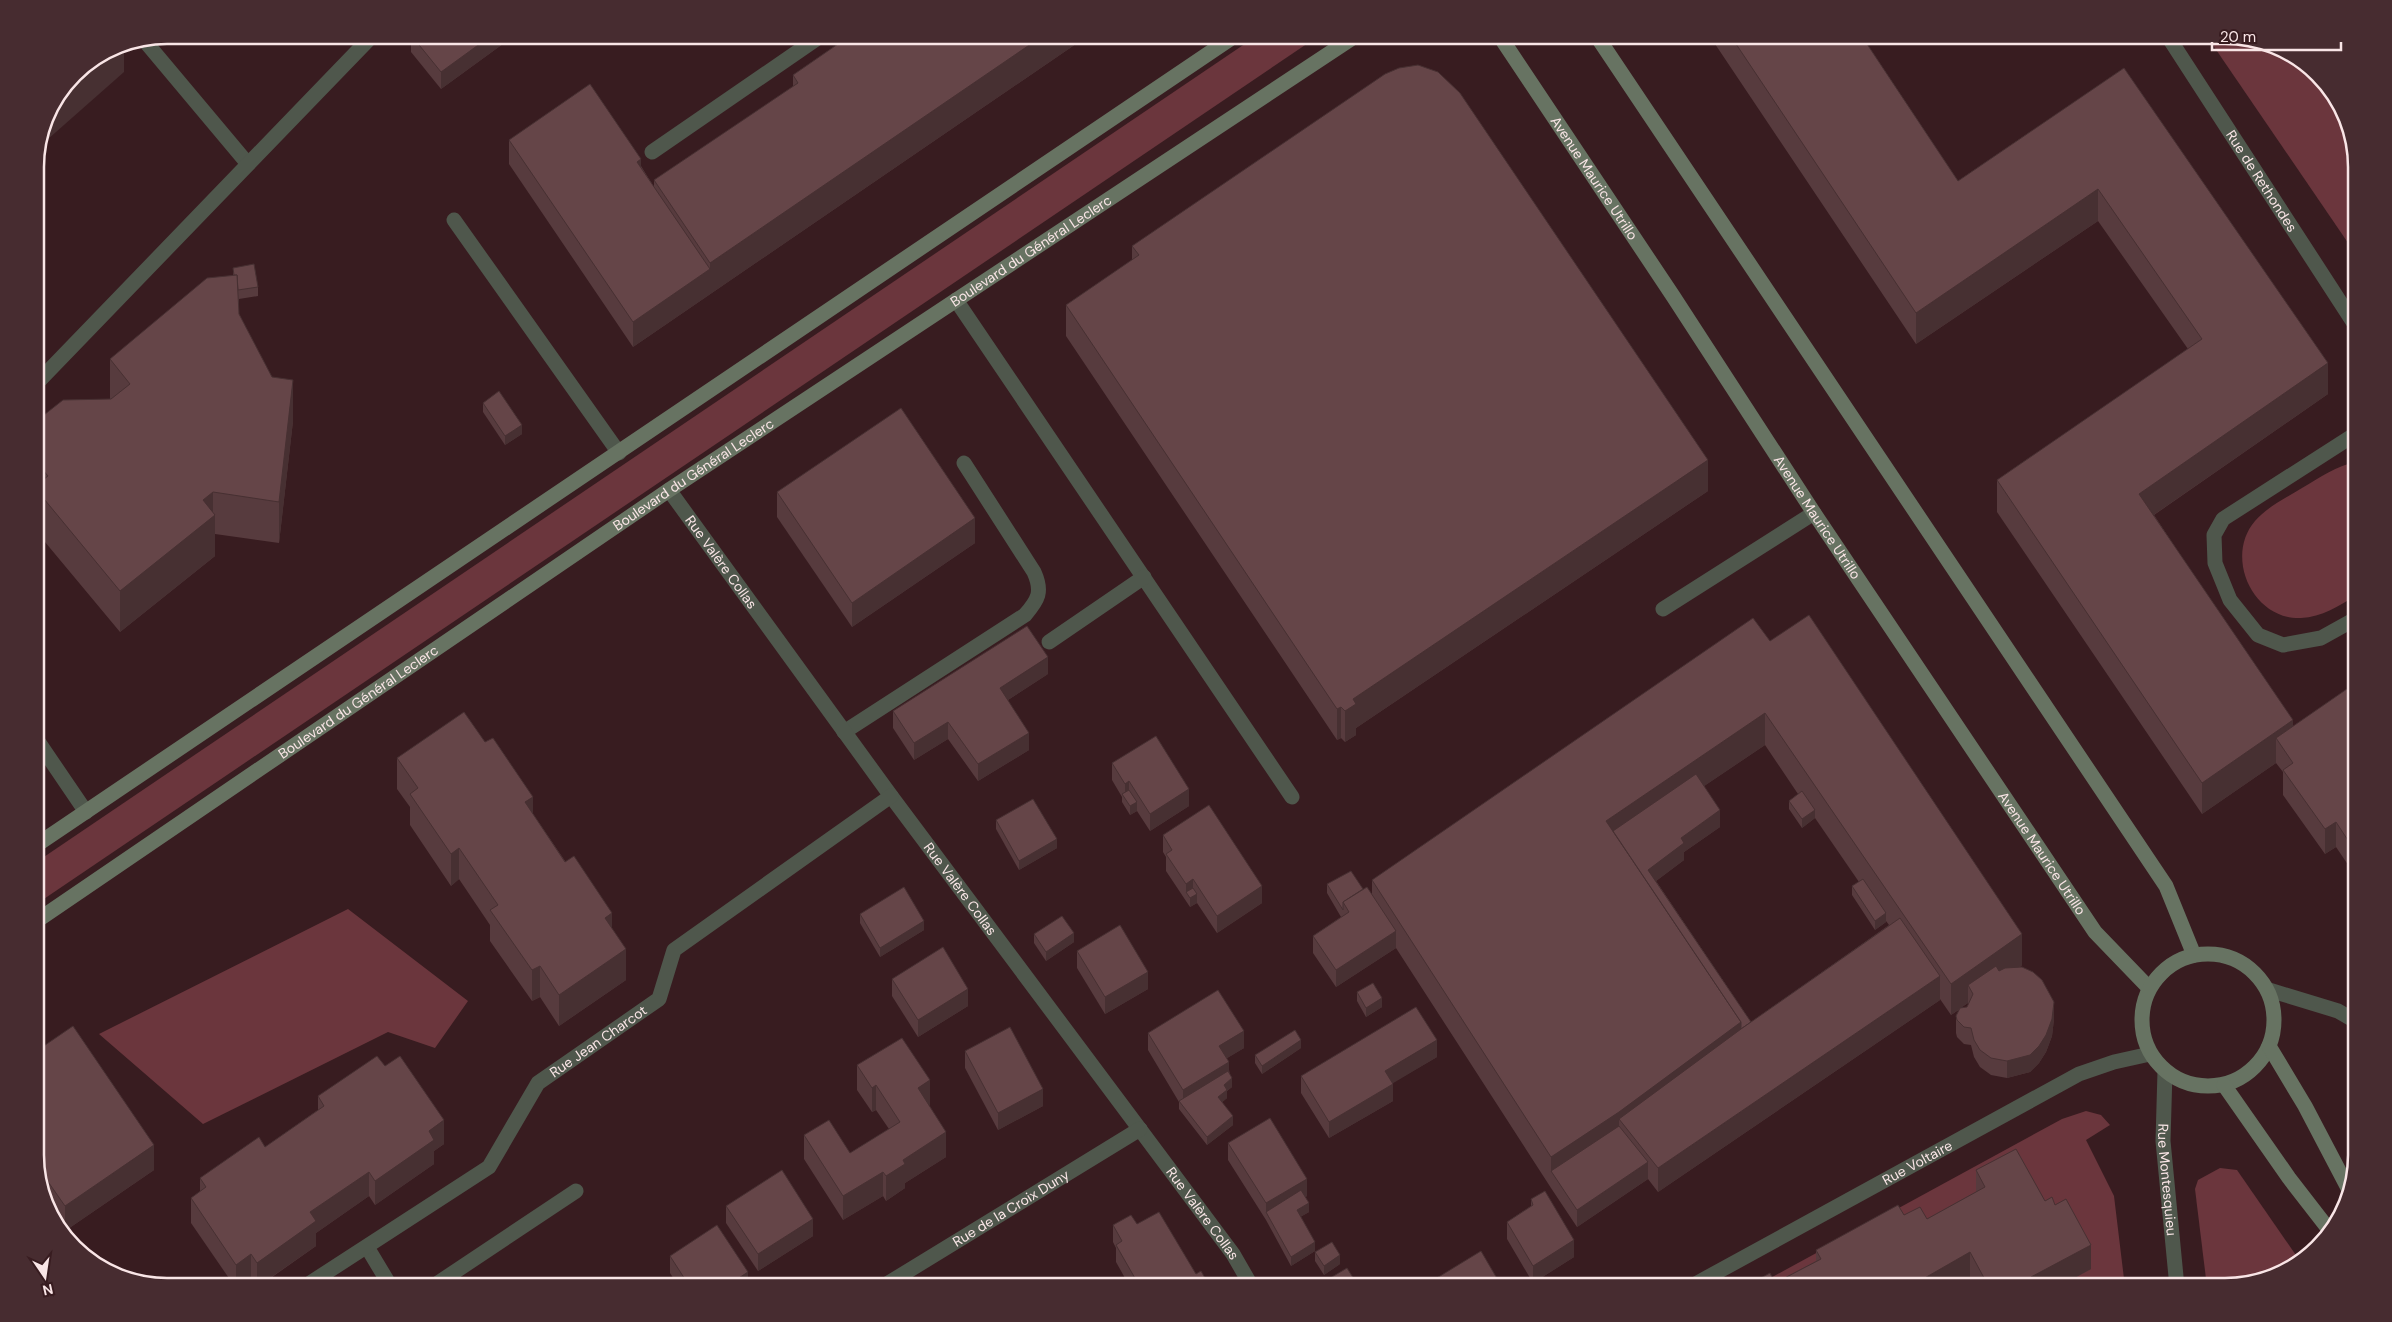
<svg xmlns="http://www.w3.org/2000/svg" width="2392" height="1322" font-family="'DM Sans',sans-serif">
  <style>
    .green { fill: #6b363d }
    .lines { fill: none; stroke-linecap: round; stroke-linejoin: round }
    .lane { stroke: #4f574c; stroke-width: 15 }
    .street { stroke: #4f574c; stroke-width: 15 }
    .secondary { stroke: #677362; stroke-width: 15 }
    .wall { fill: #573b3e; fill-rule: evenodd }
    .shaded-wall { fill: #473032 }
    .building { fill: #654548; stroke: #473032 }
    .labels { text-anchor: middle; stroke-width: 4; stroke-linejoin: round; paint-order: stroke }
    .street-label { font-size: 14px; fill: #f9e5e6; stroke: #381c20 }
    .rim { fill: none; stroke: #f9e5e6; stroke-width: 2.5 }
  </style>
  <rect width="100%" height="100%" fill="#381c20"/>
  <g class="green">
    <polygon points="1258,35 1320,35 35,905 35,863"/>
    <polygon points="2206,35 2225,35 2291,53 2339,101 2357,159 2357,256"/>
    <path d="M2357 462V595C2339 606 2322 617 2301 618 2253 620 2224 557 2255 521 2267 507 2286 498 2302 488 2319 478 2337 465 2357 462Z"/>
    <polygon points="348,909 468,1001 435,1048 388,1032 203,1124 99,1034"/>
    <polygon points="2086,1111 2101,1115 2110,1125 2086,1140 2114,1196 2125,1287 1754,1287 2062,1119"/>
    <polygon points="2220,1168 2237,1170 2300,1261 2291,1269 2225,1287 2207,1287 2195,1189 2198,1180"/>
  </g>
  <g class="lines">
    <g class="lane">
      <polyline points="144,40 248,164"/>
      <polyline points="652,152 822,35"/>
      <polyline points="956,300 1292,797"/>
      <polyline points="35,385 373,35"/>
      <polyline points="2357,433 2223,519 2214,535 2215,563 2230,600 2258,635 2283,645 2321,638 2357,618"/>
      <polyline points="1663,609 1814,513"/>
      <polyline points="1049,642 1144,577"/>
      <path d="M844 732 1025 615C1038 600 1043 592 1034 572L964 463"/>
      <polyline points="35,737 86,812"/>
      <polyline points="367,1247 391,1287"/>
      <polyline points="432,1287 576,1191"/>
    </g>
    <g class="street">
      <path id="s1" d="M2167 35 2357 328"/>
      <polyline points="454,220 619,453"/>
      <path id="s2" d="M669 490 891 796 1233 1254 1252 1287"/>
      <polyline points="2269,990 2338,1011 2357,1022"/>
      <path id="s3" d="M2165 1071 2163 1141 2177 1287"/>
      <path id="s4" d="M304 1287 489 1167 538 1083 659 999 674 950 891 796"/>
      <path id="s5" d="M882 1287 1140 1129"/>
      <path id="s6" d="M1690 1287 2079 1074 2114 1062 2150 1054"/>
    </g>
    <g class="secondary">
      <path id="s7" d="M1499 35 1673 296 1814 513 2095 932 2149 988"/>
      <polyline points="1596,35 2166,886 2194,955"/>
      <polyline points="35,846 1236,35"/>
      <path id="s8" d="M35 922 669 490 1357 35"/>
      <circle cx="2208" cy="1020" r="66"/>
      <polyline points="2269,1046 2305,1106 2348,1188"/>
      <polyline points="2224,1085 2289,1178 2330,1231"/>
    </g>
  </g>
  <g class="wall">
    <polygon points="411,35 515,35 441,89 411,52"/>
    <polygon points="851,35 1089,35 633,347 509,164 509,140 641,166 654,187 654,180 793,87 793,75"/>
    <polygon points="1709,35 1861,35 1958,181 2124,68 2328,394 2154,515 2293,727 2357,682 2357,874 2355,875 2336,847 2325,854 2283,795 2283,772 2276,763 2202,814 1997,512 1997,480 2188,349 2098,221 1916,344"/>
    <polygon points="1132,246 1708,491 1356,728 1356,735 1345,742 1341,738 1337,740 1066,336 1066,305 1132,260"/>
    <polygon points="233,268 258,287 258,296 239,299 239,314 293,421 279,543 215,534 215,556 120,632 35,530 35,422 110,399 110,359 233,275"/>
    <polygon points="483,403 522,434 505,445 483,412"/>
    <polygon points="777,492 975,543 852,627 777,517"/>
    <path d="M1770 641 2022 965 2020 967 2054 1019 2052 1036 2046 1052 2039 1063 2030 1072 2007 1078 1991 1075 1980 1067 1974 1057 1971 1045 1964 1044 1957 1037 1956 1033V1016L1960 1009 1951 1015 1940 999V1000L1658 1192 1648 1179 1577 1227 1551 1188 1396 948 1336 987 1313 953V936L1341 917 1327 893V884L1363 889 1372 895V880ZM1765 745 1798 794 1789 801V809L1802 828 1815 818 1859 882 1852 886V895L1875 930 1886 922V921L1889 925 1751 1022 1656 881 1684 860V852L1720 827 1704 786ZM1968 1003 1969 1004 1967 1007 1960 1008Z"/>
    <polygon points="1048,674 1008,700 1029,750 978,781 948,739 914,760 893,728 893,711"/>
    <polygon points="397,758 533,814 612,930 626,980 559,1026 540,997 532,1001 490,941 490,925 459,879 451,886 410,825 410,807 397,789"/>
    <polygon points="1112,763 1189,806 1150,831 1137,811 1130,815 1122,802 1122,797 1112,780"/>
    <polygon points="996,820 1057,848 1019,870 996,829"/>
    <polygon points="1163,835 1262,903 1217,933 1197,903 1190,907 1166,871 1166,857 1163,852"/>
    <polygon points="860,914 924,930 880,957 860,923"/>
    <polygon points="1034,934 1074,942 1046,961 1034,943"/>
    <polygon points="1077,951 1148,989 1105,1014 1077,968"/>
    <polygon points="892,979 968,1006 918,1037 892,996"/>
    <polygon points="1357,992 1382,1007 1366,1017 1357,1001"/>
    <polygon points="1148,1033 1244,1048 1227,1058 1232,1087 1227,1091 1227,1098 1222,1102 1233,1125 1207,1145 1179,1109 1179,1102 1148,1050"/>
    <polygon points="1301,1048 1262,1074 1255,1063 1255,1055"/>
    <polygon points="965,1051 1043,1106 998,1130 965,1068"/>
    <polygon points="1437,1057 1392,1083 1393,1101 1329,1138 1301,1093 1301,1076"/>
    <polygon points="857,1065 930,1105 929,1105 946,1157 905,1183 905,1188 886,1201 883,1196 843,1220 804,1159 804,1135 850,1153 889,1129 876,1110 872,1112 857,1090"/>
    <polygon points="318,1096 444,1144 434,1151 434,1164 375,1205 369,1196 316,1233 316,1246 258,1287 251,1278 239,1287 235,1287 191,1223 191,1198 200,1192 200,1178 265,1147 318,1110"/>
    <polygon points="1228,1143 1307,1196 1305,1197 1309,1212 1300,1217 1315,1251 1291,1266 1266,1220 1228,1160"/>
    <polygon points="35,1163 154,1170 65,1231 51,1211"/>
    <polygon points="1976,1170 2045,1201 2091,1269 2058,1287 1975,1287 1970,1277 1952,1287 1744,1287 1775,1283 1816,1261 1816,1250 1904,1215 1927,1219 1976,1192"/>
    <polygon points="1531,1199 1574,1257 1533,1283 1507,1239 1507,1222 1531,1206"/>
    <polygon points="726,1206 813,1236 758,1271 726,1223"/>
    <polygon points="1137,1224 1196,1274 1210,1287 1130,1287 1116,1262 1116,1248 1113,1242 1113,1225"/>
    <polygon points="1315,1252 1340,1264 1324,1275 1315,1261"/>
    <polygon points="670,1256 748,1287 679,1287 670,1273"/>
  </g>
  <g class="shaded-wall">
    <polygon points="492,35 515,35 441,89 441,72"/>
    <polygon points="1044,35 1089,35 633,347 633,322 710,269 710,263"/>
    <polygon points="124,43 124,72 39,147 49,109 72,76 79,70 117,45"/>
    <polygon points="641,159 641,183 637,162"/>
    <polygon points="2098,189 2098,221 1916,344 1916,313"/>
    <polygon points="2328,363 2328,394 2139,525 2139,494"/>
    <polygon points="293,380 293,421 279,543 279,502"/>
    <polygon points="522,425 522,434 505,445 505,436"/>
    <polygon points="1708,460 1708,491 1356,728 1356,735 1345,742 1345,711 1353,699"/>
    <polygon points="213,492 213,516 215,515 215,556 120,632 120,591 203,500"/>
    <polygon points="975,518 975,543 852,627 852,603"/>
    <polygon points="1048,657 1048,674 1000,705 1000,688"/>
    <polygon points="1341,707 1341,738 1337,740 1337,709"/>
    <polygon points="1765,713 1765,745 1614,847 1606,821"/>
    <polygon points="2293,720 2293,751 2276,738 2276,763 2202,814 2202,783"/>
    <polygon points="948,722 948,739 914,760 914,743"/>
    <polygon points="1029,733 1029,750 978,781 978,764"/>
    <polygon points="1129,781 1129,798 1125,798 1125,784"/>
    <polygon points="1189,789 1189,806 1150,831 1150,814"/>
    <polygon points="533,797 533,828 525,802"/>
    <polygon points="1137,802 1137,811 1130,815 1130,806"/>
    <polygon points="1720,810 1720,827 1684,852 1684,860 1648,887 1648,870 1681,838"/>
    <polygon points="1815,810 1815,818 1802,828 1802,819"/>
    <polygon points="2336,822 2336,847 2325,854 2325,829"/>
    <polygon points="1057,839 1057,848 1019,870 1019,861"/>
    <polygon points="459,848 459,879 451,886 451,854"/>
    <polygon points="2357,849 2357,874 2355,875 2355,851"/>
    <polygon points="1193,879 1193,896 1186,892 1186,884"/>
    <polygon points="1262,886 1262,903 1217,933 1217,916"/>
    <polygon points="1197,894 1197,903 1190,907 1190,898"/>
    <polygon points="612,913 612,944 605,918"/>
    <polygon points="1886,913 1886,922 1875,930 1875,921"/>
    <polygon points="924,921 924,930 880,957 880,948"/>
    <polygon points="1396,931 1396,948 1336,987 1336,970"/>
    <polygon points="1074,933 1074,942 1046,961 1046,952"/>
    <polygon points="2022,934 2022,965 1973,999 1973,994 1968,985 1968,1003 1951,1015 1951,984"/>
    <polygon points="626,949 626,980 559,1026 559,995"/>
    <polygon points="540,966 540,997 532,1001 532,970"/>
    <polygon points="1148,972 1148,989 1105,1014 1105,997"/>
    <polygon points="1940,976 1940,1000 1658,1192 1658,1168"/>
    <polygon points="968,989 968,1006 918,1037 918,1020"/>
    <polygon points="1382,998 1382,1007 1366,1017 1366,1008"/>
    <polygon points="2054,1002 2054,1019 2052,1036 2046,1052 2039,1063 2030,1072 2007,1078 2007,1061"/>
    <polygon points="1741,1022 1741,1054 1619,1119 1619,1143 1551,1171 1551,1157"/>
    <polygon points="1244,1031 1244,1048 1219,1063 1219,1046"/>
    <polygon points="1301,1040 1301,1048 1262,1074 1262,1066"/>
    <polygon points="1437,1040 1437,1057 1385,1088 1385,1071"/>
    <polygon points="1229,1062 1229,1079 1183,1105 1183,1090"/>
    <polygon points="1232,1078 1232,1087 1227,1091 1227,1098 1218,1106 1218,1097 1224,1085"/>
    <polygon points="930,1080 930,1105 918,1113 918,1088"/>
    <polygon points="1393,1084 1393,1101 1329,1138 1329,1122"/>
    <polygon points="876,1085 876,1110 872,1112 872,1088"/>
    <polygon points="1043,1089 1043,1106 998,1130 998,1113"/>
    <polygon points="1233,1116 1233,1125 1207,1145 1207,1137"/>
    <polygon points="444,1120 444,1144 434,1151 434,1164 375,1205 375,1181 429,1131"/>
    <polygon points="946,1132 946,1157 905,1183 905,1188 886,1201 886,1176 903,1160"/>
    <polygon points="154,1145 154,1170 65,1231 65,1206"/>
    <polygon points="1648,1162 1648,1179 1577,1227 1577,1210"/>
    <polygon points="369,1172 369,1196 316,1233 316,1246 257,1287 257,1263 310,1212"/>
    <polygon points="883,1172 883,1196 843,1220 843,1196"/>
    <polygon points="1307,1179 1307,1196 1269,1218 1266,1212 1266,1220 1266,1203"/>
    <polygon points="1309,1203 1309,1212 1297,1219 1297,1210"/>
    <polygon points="813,1219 813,1236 758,1271 758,1254"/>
    <polygon points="1574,1240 1574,1257 1533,1283 1533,1266"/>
    <polygon points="1315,1242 1315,1251 1291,1266 1291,1257"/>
    <polygon points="2091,1245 2091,1269 2058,1287 2031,1287 2031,1277"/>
    <polygon points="1970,1252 1970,1277 1952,1287 1909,1287"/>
    <polygon points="251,1254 251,1278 239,1287 236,1287 236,1265"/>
    <polygon points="1340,1255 1340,1264 1324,1275 1324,1266"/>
    <polygon points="748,1272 748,1287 725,1287"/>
  </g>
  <g class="building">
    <polygon points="411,35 492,35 441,72"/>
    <polygon points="851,35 1044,35 710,263 654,180 798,83 793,75"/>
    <polygon points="1730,35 1861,35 1958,181 2124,68 2328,363 2139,494 2293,720 2202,783 1997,480 2202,339 2098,189 1916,313"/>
    <polygon points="1418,65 1438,72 1460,93 1708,460 1353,699 1356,704 1345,711 1341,707 1337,709 1066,305 1139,255 1132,246 1385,74 1399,68"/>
    <polygon points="590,84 641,159 637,162 710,269 633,322 509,140"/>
    <polygon points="254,264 258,287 238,290 237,275 234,275 233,268"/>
    <polygon points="237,275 239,314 272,377 293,380 279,502 213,492 203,500 215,515 120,591 35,488 35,486 48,476 35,461 35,422 63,400 111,399 130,384 110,359 207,278"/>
    <polygon points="499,391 522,425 505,436 483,403"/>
    <polygon points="901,408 975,518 852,603 777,492"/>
    <polygon points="1809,615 2022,934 1951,984 1765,713 1606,821 1741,1022 1619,1112 1551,1157 1372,880 1753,618 1770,641"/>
    <polygon points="1027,626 1048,657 1000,688 1029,733 978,764 948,722 914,743 893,711"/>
    <polygon points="2357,682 2357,849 2355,851 2336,822 2325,829 2283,770 2293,763 2276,738"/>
    <polygon points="464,712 485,742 493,738 533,797 525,802 565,862 574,856 612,913 605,918 626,949 559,995 540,966 532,970 490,910 498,905 459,848 451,854 410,794 418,788 397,758"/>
    <polygon points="1156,736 1189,789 1150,814 1129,781 1125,784 1112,763"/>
    <polygon points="1696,774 1720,810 1681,838 1684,843 1648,870 1751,1022 1741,1029 1741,1022 1613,831"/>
    <polygon points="1129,790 1137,802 1130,806 1122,794"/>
    <polygon points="1802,791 1815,810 1802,819 1789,801"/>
    <polygon points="1033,799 1057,839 1019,861 996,820"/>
    <polygon points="1209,805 1262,886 1217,916 1193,879 1186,884 1166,854 1172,850 1163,835"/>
    <polygon points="1351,871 1363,889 1343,902 1343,910 1327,884"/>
    <polygon points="1863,879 1886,913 1875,921 1852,886"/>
    <polygon points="904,887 924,921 880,948 860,914"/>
    <polygon points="1367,887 1396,931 1336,970 1313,936 1349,912 1343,902"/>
    <polygon points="1193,888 1197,894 1190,898 1186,892"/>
    <polygon points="1062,916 1074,933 1046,952 1034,934"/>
    <polygon points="1900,918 1940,976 1658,1168 1619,1119 1741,1029"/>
    <polygon points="1120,925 1148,972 1105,997 1077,951"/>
    <polygon points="943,947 968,989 918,1020 892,979"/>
    <polygon points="1996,966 1999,971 2005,968 2022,967 2033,972 2042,980 2054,1002 2052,1019 2046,1035 2039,1046 2030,1055 2007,1061 1991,1058 1980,1050 1974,1040 1971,1028 1964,1027 1957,1020 1956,1016 1960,1008 1967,1007 1973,994 1968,985"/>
    <polygon points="1373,983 1382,998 1366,1008 1357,992"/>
    <polygon points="1218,990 1244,1031 1219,1046 1229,1062 1183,1090 1148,1033"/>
    <polygon points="1416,1007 1437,1040 1385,1071 1393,1084 1329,1122 1301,1076"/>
    <polygon points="73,1026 154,1145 65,1206 35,1163 35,1052"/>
    <polygon points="1010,1027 1043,1089 998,1113 965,1051"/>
    <polygon points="1295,1030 1301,1040 1262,1066 1255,1055"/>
    <polygon points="902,1038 930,1080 918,1088 946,1132 903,1160 905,1164 886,1176 883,1172 843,1196 804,1135 829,1120 850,1153 900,1122 876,1085 872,1088 857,1065"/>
    <polygon points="377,1056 385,1066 400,1056 444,1120 429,1131 434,1140 375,1181 369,1172 310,1212 316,1221 257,1263 251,1254 236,1265 191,1198 206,1187 200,1178 259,1137 265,1147 324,1106 318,1096"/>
    <polygon points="1228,1071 1232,1078 1224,1085 1227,1090 1218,1097 1233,1116 1207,1137 1179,1101"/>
    <polygon points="1270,1118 1307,1179 1266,1203 1228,1143"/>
    <polygon points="1619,1126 1648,1162 1577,1210 1551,1171"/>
    <polygon points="2016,1149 2045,1201 2052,1197 2055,1205 2066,1199 2091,1245 2031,1277 2037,1287 1989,1287 1970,1252 1909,1287 1744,1287 1770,1273 1775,1283 1821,1259 1816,1250 1898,1205 1904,1215 1920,1207 1927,1219 1985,1187 1976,1170"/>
    <polygon points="782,1170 813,1219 758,1254 726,1206"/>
    <polygon points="1301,1190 1309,1203 1297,1210 1315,1242 1291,1257 1266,1212"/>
    <polygon points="1545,1191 1574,1240 1533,1266 1507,1222 1533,1205 1531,1199"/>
    <polygon points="1159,1212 1196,1274 1201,1271 1210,1287 1140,1287 1116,1245 1122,1241 1113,1225 1131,1215 1137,1224"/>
    <polygon points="717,1225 748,1272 725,1287 690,1287 670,1256"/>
    <polygon points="1332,1242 1340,1255 1324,1266 1315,1252"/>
    <polygon points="1481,1251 1502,1287 1422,1287"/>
    <polygon points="1347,1268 1357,1284 1352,1287 1315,1287"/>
    <polygon points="667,1283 670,1287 662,1287"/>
  </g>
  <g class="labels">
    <g class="street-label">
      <text dy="5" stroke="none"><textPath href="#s7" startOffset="172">Avenue Maurice Utrillo</textPath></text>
      <text dy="5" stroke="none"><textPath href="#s1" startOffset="174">Rue de Rethondes</textPath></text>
      <text dy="5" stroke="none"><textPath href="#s8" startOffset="1201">Boulevard du Général Leclerc</textPath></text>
      <text dy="5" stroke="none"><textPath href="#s8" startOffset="796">Boulevard du Général Leclerc</textPath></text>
      <text dy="5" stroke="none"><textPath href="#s7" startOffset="578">Avenue Maurice Utrillo</textPath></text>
      <text dy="5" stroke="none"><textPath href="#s2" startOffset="89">Rue Valère Collas</textPath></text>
      <text dy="5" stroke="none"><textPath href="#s8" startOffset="391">Boulevard du Général Leclerc</textPath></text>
      <text dy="5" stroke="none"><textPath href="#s7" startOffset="982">Avenue Maurice Utrillo</textPath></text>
      <text dy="5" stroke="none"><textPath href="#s2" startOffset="494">Rue Valère Collas</textPath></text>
      <text dy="5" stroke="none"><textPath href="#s4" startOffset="391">Rue Jean Charcot</textPath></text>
      <text dy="5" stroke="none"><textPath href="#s6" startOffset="259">Rue Voltaire</textPath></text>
      <text dy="5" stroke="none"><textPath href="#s3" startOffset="109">Rue Montesquieu</textPath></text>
      <text dy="5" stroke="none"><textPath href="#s5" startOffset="151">Rue de la Croix Duny</textPath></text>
      <text dy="5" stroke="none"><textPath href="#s2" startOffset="899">Rue Valère Collas</textPath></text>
    </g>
  </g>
  <path d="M0 0H2392V1322H0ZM167 44H2225A123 123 0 0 1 2348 167V1155A123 123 0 0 1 2225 1278H167A123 123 0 0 1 44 1155V167A123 123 0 0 1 167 44Z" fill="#472c30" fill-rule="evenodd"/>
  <path class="rim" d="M167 44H2225A123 123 0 0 1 2348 167V1155A123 123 0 0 1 2225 1278H167A123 123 0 0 1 44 1155V167A123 123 0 0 1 167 44Z"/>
  <g transform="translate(45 1277) rotate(167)" stroke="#381c20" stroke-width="4" paint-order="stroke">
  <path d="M0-4L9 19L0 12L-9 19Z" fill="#f9e5e6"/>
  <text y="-8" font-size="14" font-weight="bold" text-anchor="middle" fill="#f9e5e6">N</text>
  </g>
  <path d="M2212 42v8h129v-8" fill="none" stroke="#f9e5e6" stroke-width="2.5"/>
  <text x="2220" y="42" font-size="15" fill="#f9e5e6" stroke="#381c20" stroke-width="4" paint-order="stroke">20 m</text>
</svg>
